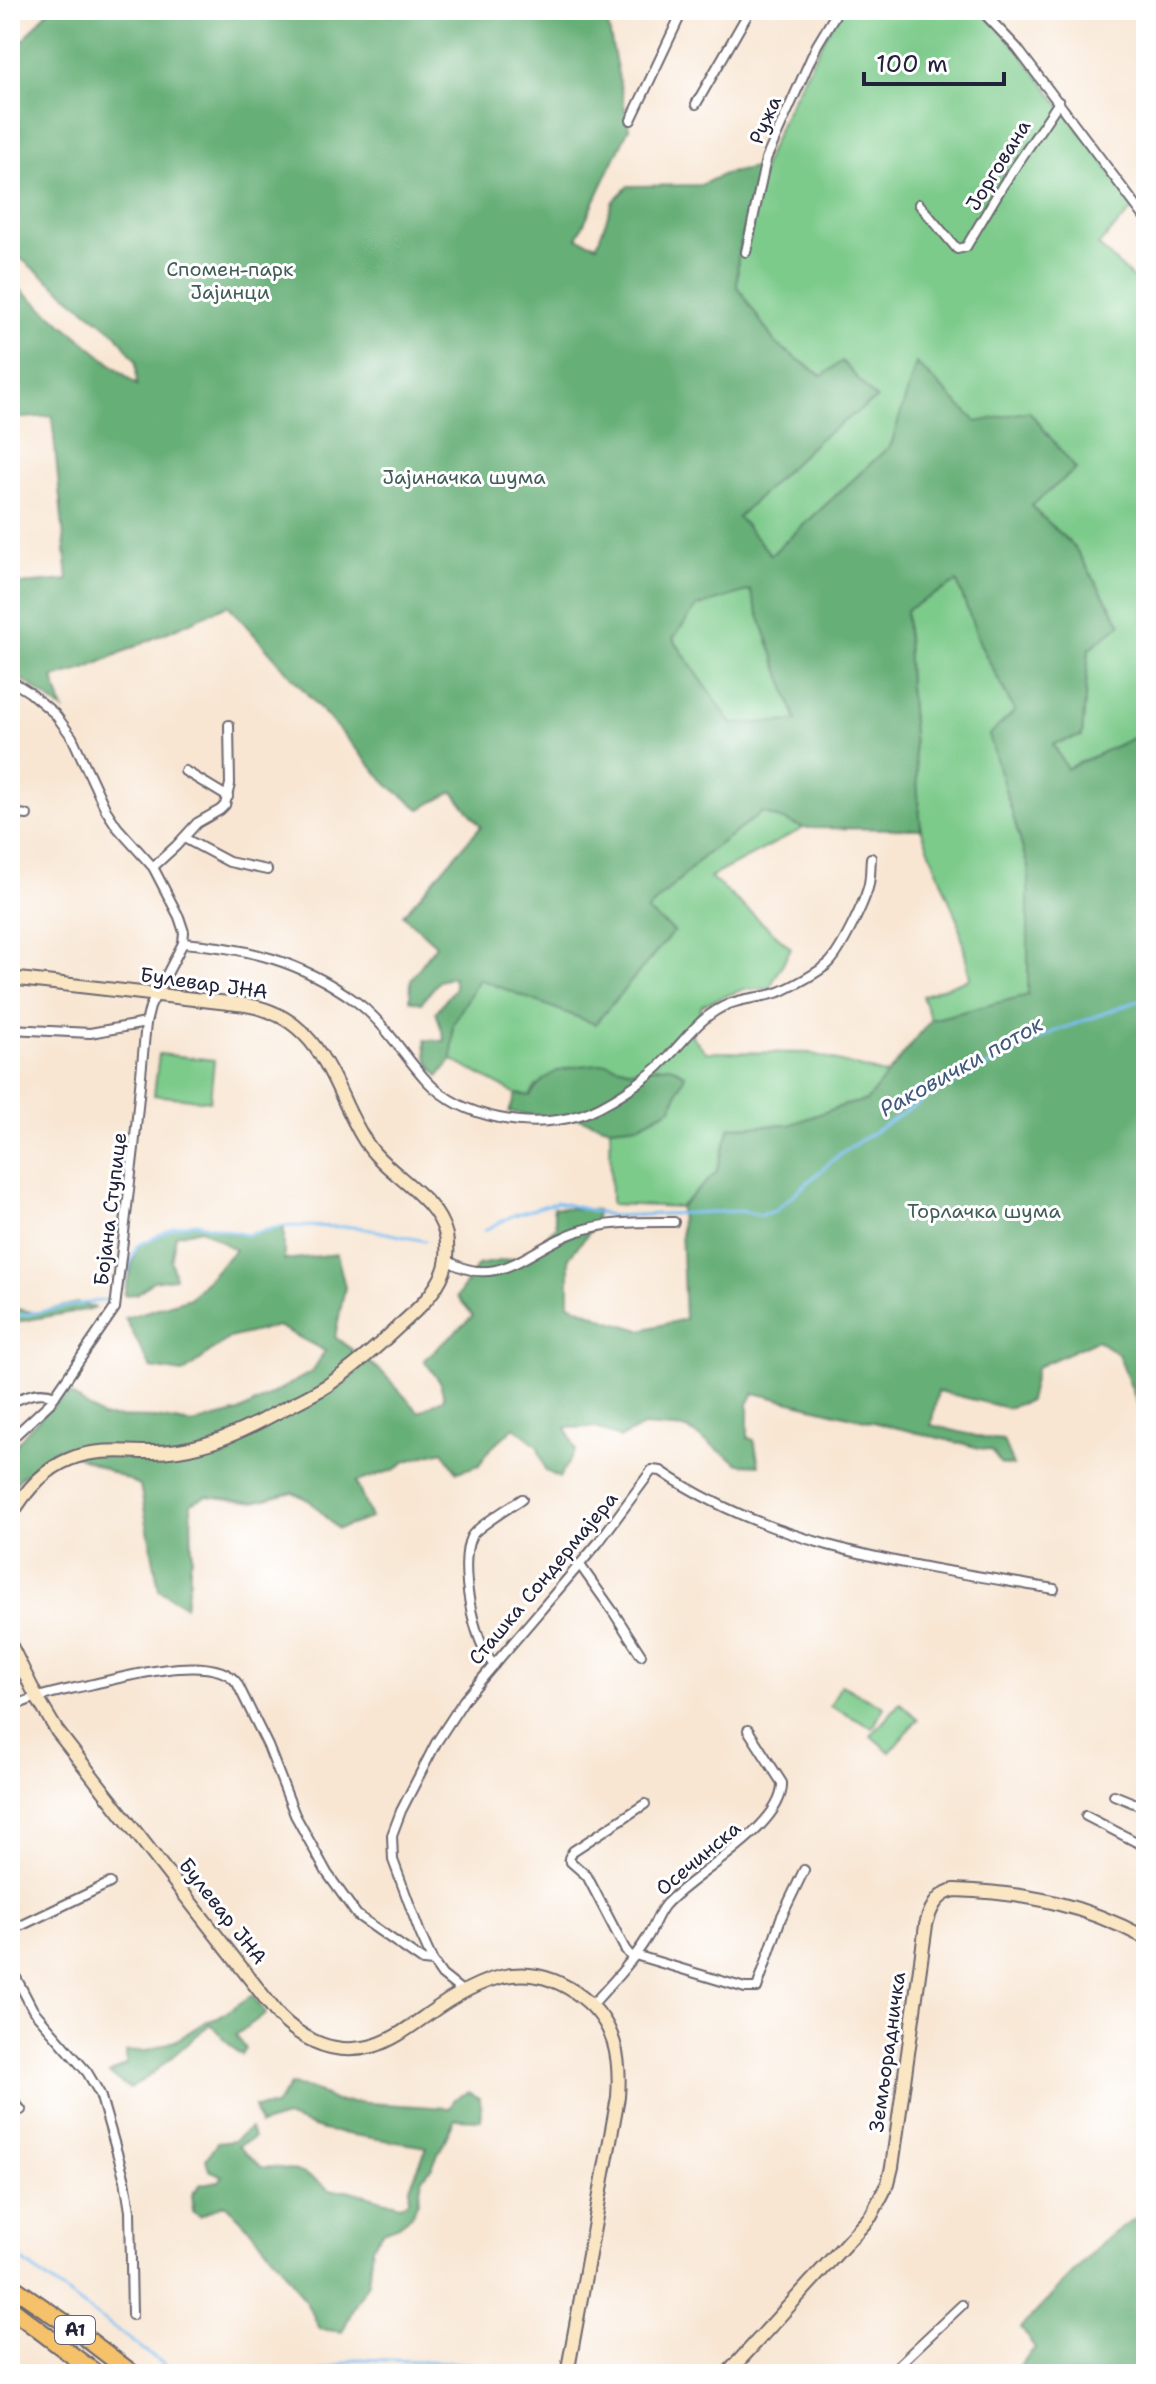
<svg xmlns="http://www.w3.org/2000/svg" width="1156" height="2384" font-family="'Shantell Sans',sans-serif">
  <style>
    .green { fill: #7dcb8b; stroke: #507663; stroke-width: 2 }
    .forest { fill: #66af77; stroke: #446859; stroke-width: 2; fill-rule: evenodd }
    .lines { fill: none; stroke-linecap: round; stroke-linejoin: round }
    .stream { stroke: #7bbef1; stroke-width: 3 }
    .street-casing { stroke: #6d6770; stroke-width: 12 }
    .secondary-casing { stroke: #6d6770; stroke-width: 16 }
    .highway-casing { stroke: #6d6770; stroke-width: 20 }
    .street { stroke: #fff; stroke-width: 8 }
    .secondary { stroke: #fbe6c4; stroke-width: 12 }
    .highway { stroke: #f5c16b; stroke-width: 16 }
    .labels { text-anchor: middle; stroke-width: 6; stroke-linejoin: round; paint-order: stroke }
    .shield { fill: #fff; stroke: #646476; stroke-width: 2 }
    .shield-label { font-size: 18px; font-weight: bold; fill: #22223b }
    .street-label { font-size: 20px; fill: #22223b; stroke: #fff }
    .park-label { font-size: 20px; fill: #425d57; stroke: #fff }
    .water-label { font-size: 22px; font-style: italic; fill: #41597b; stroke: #fff }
  </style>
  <rect width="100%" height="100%" fill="#fff"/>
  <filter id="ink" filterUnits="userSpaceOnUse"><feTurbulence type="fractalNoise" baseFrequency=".0125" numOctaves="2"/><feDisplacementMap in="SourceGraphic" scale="16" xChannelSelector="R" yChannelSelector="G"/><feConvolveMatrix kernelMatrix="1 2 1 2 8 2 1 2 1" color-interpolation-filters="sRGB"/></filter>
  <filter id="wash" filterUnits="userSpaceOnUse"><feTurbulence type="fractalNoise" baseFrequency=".006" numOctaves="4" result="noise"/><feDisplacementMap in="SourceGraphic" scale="32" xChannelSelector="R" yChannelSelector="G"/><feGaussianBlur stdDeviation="1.8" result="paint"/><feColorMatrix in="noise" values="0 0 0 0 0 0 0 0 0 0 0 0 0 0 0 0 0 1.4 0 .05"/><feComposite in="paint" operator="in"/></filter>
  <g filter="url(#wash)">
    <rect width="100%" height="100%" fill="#f8e6d3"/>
    <g class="green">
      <polygon points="839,10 981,10 1017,48 1136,206 1098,245 1146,291 1146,732 1066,769 1053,743 1082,736 1089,649 1120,624 1075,548 1031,506 977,423 917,364 891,445 771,555 738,517 819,439 876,398 822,376 776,344 737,286 738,255 746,222 766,159 786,112"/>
      <polygon points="957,581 981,646 1015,712 1005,788 1028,867 1028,996 931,1020 922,996 970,978 959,925 921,829 909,686 906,610"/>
      <polygon points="750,590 797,721 732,725 673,638 696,606"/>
      <polygon points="763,812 804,828 710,877 791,948 769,989 744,989 702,1005 691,1035 706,1052 809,1053 888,1075 867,1100 842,1106 789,1125 730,1127 716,1173 680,1207 611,1204 610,1128 640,1125 671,1108 685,1074 669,1066 631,1070 606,1063 536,1085 530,1096 516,1094 452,1060 453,1024 479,979 674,932 646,911 705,855"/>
      <polygon points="159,1054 214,1060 210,1101 154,1095"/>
      <polygon points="841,1685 884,1707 873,1728 830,1706"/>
      <polygon points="900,1703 918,1719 890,1752 871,1736"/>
    </g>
    <g class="forest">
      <path d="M49 10H605L629 128 577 238 597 245 613 201 628 186 701 185 724 174 760 167 738 255 737 286 776 344 822 376 842 361 876 399 819 439 738 517 771 555 891 445 916 363 977 422 1029 411 1076 469 1031 506 1075 548 1121 624 1089 649 1082 736 1053 744 1067 769 1146 732V1425L1118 1354 1097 1340 1037 1367 1029 1401 1007 1408 938 1391 931 1425 984 1438 1003 1440 1013 1466 1001 1464 992 1451 754 1393 748 1404V1438L754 1440 759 1465 739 1464 687 1429 643 1426 620 1438 594 1427 566 1428 576 1450 559 1478 545 1470 537 1445 514 1427 486 1453 480 1465 457 1472 443 1451 406 1461 396 1469 356 1482 371 1518 338 1529 310 1501 293 1492 254 1502 206 1496 191 1503 192 1559 190 1564V1579L185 1606 159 1590 140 1485 58 1448 20 1478 10 1492C10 1482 8 1470 10 1460 14 1438 51 1408 68 1392L102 1417 157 1418 192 1424 239 1412 312 1372 325 1351 278 1326 229 1338 183 1373 151 1368 125 1318 190 1298 235 1250 201 1229 176 1235 171 1261 175 1278 153 1281 137 1294 124 1295 137 1246 175 1227 196 1223 246 1235 284 1226V1260L337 1254 345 1287 335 1337 382 1372 419 1412 444 1398 440 1382 424 1360 473 1316 457 1297 478 1265 529 1256 556 1226 553 1207 597 1210 595 1225 569 1257V1304L607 1320 641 1330 685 1319 680 1207 716 1173 730 1127 789 1125 842 1106 867 1100 931 1020 1028 995V867L989 735 1015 711 981 646 957 582 906 610 909 686 921 829 804 828 762 812 705 855 647 911 674 931 595 1024 479 979 453 1024 452 1060 439 1076C427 1065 426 1055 425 1040L445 1041 436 1012 455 988 453 977 439 981 421 1003 410 1000 411 979 436 945 403 915 481 826 453 792 420 809 388 785 228 605 85 669 53 678 63 710 29 684 10 673V585L68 580 52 416 10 419V281L137 385 136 361 116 334 10 250V56ZM750 590 797 721 732 724 673 639 696 607Z"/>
      <path d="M606 1063 631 1070 670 1066 685 1074 671 1108 640 1125 610 1128 569 1115 547 1118 509 1112 516 1094 530 1096C548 1065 574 1067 606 1063Z"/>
      <polygon points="77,1303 96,1308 10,1323 10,1310 18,1309 36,1313"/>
      <path d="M252 1995 266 2013 236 2035 246 2049 242 2055C228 2047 223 2033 210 2024L152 2074 130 2089 109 2074 126 2065V2052L146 2051 175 2041 205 2022 218 2018Z"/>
      <path d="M290 2085 310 2088 335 2101 449 2108 454 2099 469 2092 480 2098 481 2120 455 2119 432 2167 422 2179 418 2201 412 2215 399 2225 383 2231 372 2247 368 2283 355 2305 342 2332 320 2329C300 2285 260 2237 225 2204L200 2216 193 2212 192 2194 201 2184 219 2181 223 2176 209 2170 206 2159 217 2143 233 2141 250 2128 254 2137 238 2146 261 2167C290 2167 307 2171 329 2190H348L400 2205 409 2200 410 2187 427 2147 323 2130 285 2117 260 2125 254 2107 275 2106Z"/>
      <polygon points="1146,2211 1146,2374 1012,2374 1035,2348 1021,2328 1105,2239"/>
    </g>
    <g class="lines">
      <g class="stream">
        <polyline points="485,1230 514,1215 557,1202 613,1216 740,1211 760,1215 775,1211 841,1153 935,1093 1053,1032 1146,998"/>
        <polyline points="121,1287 137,1246 175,1227 196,1223 246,1235 284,1226 357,1227 425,1241"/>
        <path d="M10 1317C45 1312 78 1303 113 1299"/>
        <polyline points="10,2252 177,2374"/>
        <polyline points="314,2374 356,2359 450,2362 500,2367"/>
      </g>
    </g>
  </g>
  <g filter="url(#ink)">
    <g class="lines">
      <g class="street-casing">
        <g id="street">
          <polyline points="981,10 1017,48 1146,219"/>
          <polyline points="696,104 750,10"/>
          <polyline points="631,120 683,10"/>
          <polyline points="919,204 957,249 966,247 1003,185 1059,102"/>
          <polyline points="746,252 766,159 817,45 838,10"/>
          <polyline points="10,680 29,692 55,714 72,737 106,810 117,827 153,867 179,917 184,932 183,943 150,1007 146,1023 134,1148 115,1308 50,1403 10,1440"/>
          <polyline points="185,771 228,797"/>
          <polyline points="10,813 27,815"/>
          <polyline points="184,838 229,862 267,870"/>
          <polyline points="153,867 176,846 197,823 220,810 225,805 230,784 229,725"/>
          <path d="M183 943C248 948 300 961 354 1000 384 1021 402 1054 427 1081 463 1119 531 1130 580 1115 605 1107 648 1079 666 1059 687 1038 701 1015 729 1004 746 997 765 998 782 991 795 985 819 972 829 963 841 951 863 905 868 888 871 878 870 867 871 858"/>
          <polyline points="10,1029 90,1033 146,1023"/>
          <path d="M447 1260C498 1292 529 1248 576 1232 606 1221 642 1222 674 1222"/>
          <path d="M10 1403C25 1396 39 1389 55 1396"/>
          <polyline points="580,1565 614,1613 641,1655"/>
          <path d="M494 1665C473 1643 458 1564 471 1537 475 1528 512 1506 522 1499"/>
          <path d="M10 1708C36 1695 64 1691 93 1684 125 1677 215 1651 237 1683L268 1746 295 1815 327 1873 357 1915 423 1961 433 1962 442 1975 462 1991"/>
          <polyline points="1114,1795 1146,1808"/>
          <polyline points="1086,1816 1146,1847"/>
          <polyline points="10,1931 110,1883"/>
          <polyline points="635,1955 745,1988 757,1988 781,1918 804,1870"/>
          <polyline points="632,1958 625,1949 587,1876 571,1862 569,1858 573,1851 645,1804"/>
          <path d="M433 1962 420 1933 393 1860 392 1835 401 1811 436 1743 464 1700 598 1543 652 1470 661 1471C777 1550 920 1566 1054 1589"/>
          <polyline points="10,1966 33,2010 87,2072 100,2094 125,2180 130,2211 132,2315"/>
          <path d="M592 2005C611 1984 632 1962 647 1938 654 1927 656 1916 665 1905 692 1874 784 1827 782 1783L748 1730"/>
          <polyline points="10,2097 21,2110"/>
          <polyline points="889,2374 962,2305"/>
        </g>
      </g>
      <g class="secondary-casing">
        <g id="secondary">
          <path d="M10 978 246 1005C305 1014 325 1058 347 1107 355 1123 363 1141 375 1154 398 1180 437 1199 446 1235 448 1247 448 1260 444 1271 435 1294 416 1311 398 1327 376 1348 353 1368 328 1385 311 1396 292 1404 274 1414 252 1426 227 1439 202 1445 187 1449 170 1452 154 1452 125 1452 98 1448 70 1459 44 1469 24 1493 10 1517"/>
          <path d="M10 1644 36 1696 57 1731 279 2016C305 2042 336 2056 373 2046 393 2040 410 2027 427 2015 477 1979 527 1954 583 1998 615 2023 621 2058 618 2097L567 2374"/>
          <path d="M727 2374 871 2216 888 2183 892 2167 926 1925C930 1909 937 1893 955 1890 1027 1893 1082 1904 1146 1938"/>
        </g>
      </g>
      <g class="highway-casing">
        <g id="highway">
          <polyline points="10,2285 74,2329 133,2374"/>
          <polyline points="10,2308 97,2374"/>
        </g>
      </g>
      <use href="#street" class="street"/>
      <use href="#secondary" class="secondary"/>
      <use href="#highway" class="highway"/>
    </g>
  </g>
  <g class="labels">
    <rect class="shield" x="55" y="2316" width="40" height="28" rx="6"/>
    <g class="shield-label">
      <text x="75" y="2336">A1</text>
    </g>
    <g class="street-label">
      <text transform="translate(765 120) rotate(-66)" y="7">Ружа</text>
      <text transform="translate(998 165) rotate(-58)" y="7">Јоргована</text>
      <text transform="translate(204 983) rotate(8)" y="7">Булевар ЈНА</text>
      <text transform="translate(110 1209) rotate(-83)" y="7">Бојана Ступице</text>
      <text transform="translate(543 1578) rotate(-50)" y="7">Сташка Сондермајера</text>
      <text transform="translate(698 1858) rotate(-40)" y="7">Осечинска</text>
      <text transform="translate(223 1911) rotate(52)" y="7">Булевар ЈНА</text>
      <text transform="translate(887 2052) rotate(-82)" y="7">Земљорадничка</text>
    </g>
    <g class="park-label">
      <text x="230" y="276">Спомен-парк<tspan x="230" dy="23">Јајинци</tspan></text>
      <text x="464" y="484">Јајиначка шума</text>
      <text x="984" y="1218">Торлачка шума</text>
    </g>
    <g class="water-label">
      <text transform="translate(961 1066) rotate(-29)" y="8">Раковички поток</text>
    </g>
  </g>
  <rect width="1156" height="2384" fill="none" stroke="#fff" stroke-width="40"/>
  <path d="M864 72v12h140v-12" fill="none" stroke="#22223b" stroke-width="4"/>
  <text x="876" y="72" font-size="24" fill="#22223b" stroke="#ffffff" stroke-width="6" paint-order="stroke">100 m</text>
</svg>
